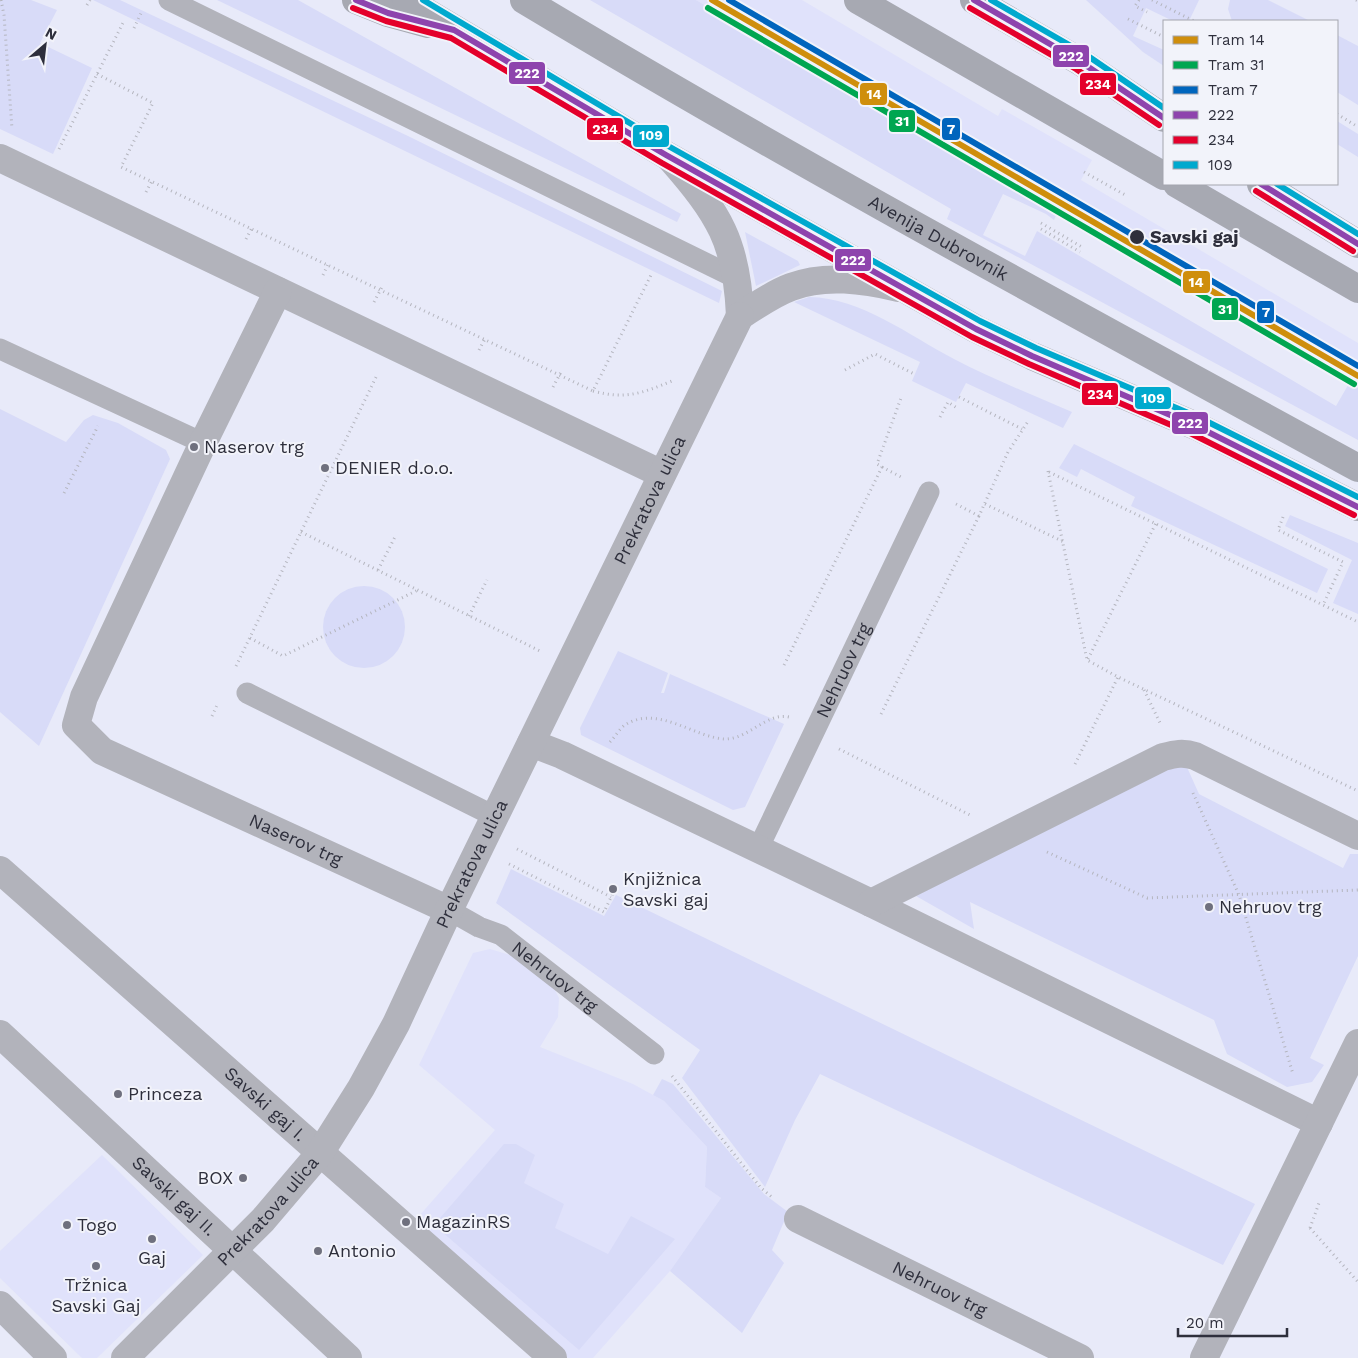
<svg xmlns="http://www.w3.org/2000/svg" width="1358" height="1358" font-family="'Work Sans',sans-serif">
  <style>
    .built { fill: #e0e2fb }
    .green { fill: #d8dbf8 }
    .lines { fill: none; stroke-linecap: round; stroke-linejoin: round }
    .path { stroke: #b4b5be; stroke-width: 3; stroke-dasharray: 1 4; stroke-linecap: butt }
    .service { stroke: #b2b3bb; stroke-width: 21 }
    .minor { stroke: #b2b3bb; stroke-width: 28 }
    .tertiary { stroke: #b2b3bb; stroke-width: 28 }
    .secondary { stroke: #a7a9b2; stroke-width: 28 }
    .bus-1-casing { stroke: #f2f3fa; stroke-width: 10 }
    .bus-2-casing { stroke: #f2f3fa; stroke-width: 10 }
    .bus-3-casing { stroke: #f2f3fa; stroke-width: 10 }
    .bus-1 { stroke: #8e44ad; stroke-width: 6 }
    .bus-2 { stroke: #e4002b; stroke-width: 6 }
    .bus-3 { stroke: #00a9ce; stroke-width: 6 }
    .tram-1-casing { stroke: #f2f3fa; stroke-width: 10 }
    .tram-2-casing { stroke: #f2f3fa; stroke-width: 10 }
    .tram-3-casing { stroke: #f2f3fa; stroke-width: 10 }
    .tram-1 { stroke: #cf8e0c; stroke-width: 6 }
    .tram-2 { stroke: #00a651; stroke-width: 6 }
    .tram-3 { stroke: #0065bd; stroke-width: 6 }
    .stop-dot { fill: #2e2f3c; stroke: #f2f3fa; stroke-width: 2 }
    .poi-dot { fill: #6f707e; stroke: #f2f3fa; stroke-width: 2 }
    .labels { text-anchor: middle; stroke-width: 4; stroke-linejoin: round; paint-order: stroke }
    .stop-label { font-size: 18px; font-weight: bold; fill: #2e2f3c; stroke: #f2f3fa; text-anchor: start }
    .street-label { font-size: 18px; fill: #2e2f3c; stroke: #f2f3fa }
    .poi-label { font-size: 18px; fill: #2e2f3c; stroke: #f2f3fa; text-anchor: start }
    .line-badge { stroke: #f2f3fa; stroke-width: 2 }
    .badge-label { font-size: 14px; text-anchor: middle; font-weight: bold; fill: #fff }
  </style>
  <rect width="100%" height="100%" fill="#e8eaf9"/>
  <g class="built">
    <polygon points="696,0 802,0 998,116 1002,109 1092,160 1081,180 1358,343 1358,384 1093,228 991,173"/>
    <polygon points="490,949 513,956 552,984 559,998 558,1017 540,1047 633,1084 664,1101 707,1147 705,1187 721,1198 670,1271 593,1358 568,1358 411,1225 495,1130 419,1065 473,953"/>
    <polygon points="102,1155 203,1255 97,1358 82,1358 0,1278 0,1251"/>
  </g>
  <g class="green">
    <polygon points="0,0 31,0 57,10 40,43 92,68 53,154 0,129"/>
    <polygon points="93,0 120,0 408,136 722,291 719,303"/>
    <polygon points="217,0 298,0 681,214 677,222"/>
    <polygon points="590,0 696,0 1058,211 1054,220 1046,214 1003,194 983,235 1025,256 1037,231 1336,406 1351,380 1358,384 1358,440 947,219 951,209"/>
    <polygon points="1086,0 1199,0 1189,21 1173,21 1146,8 1133,36 1164,50 1164,66 1143,52"/>
    <polygon points="1230,0 1268,0 1310,21 1232,21 1228,9"/>
    <polygon points="1337,35 1358,46 1358,105 1337,92"/>
    <polygon points="1337,121 1358,134 1358,157 1337,144"/>
    <polygon points="745,232 798,261 800,265 756,286"/>
    <path d="M809 297C862 298 908 335 954 359 992 379 1033 395 1072 412L1063 428 966 383 956 402 912 381 920 362 794 302Z"/>
    <polygon points="0,409 66,442 84,420 93,415 118,423 166,450 170,459 39,746 0,712"/>
    <polygon points="1074,444 1328,569 1317,593 1131,506 1135,497 1081,469 1077,477 1059,468"/>
    <polygon points="1290,515 1358,543 1358,614 1333,603 1352,560 1285,526"/>
    <circle cx="364" cy="627" r="41"/>
    <polygon points="618,651 668,673 661,693 664,693 670,674 784,724 745,807 733,810 581,735 580,728"/>
    <polygon points="1186,765 1199,794 1343,868 1350,854 1358,854 1358,956 1310,1058 1324,1065 1312,1082 1287,1087 1227,1054 1214,1020 970,902 974,929 916,896 980,861 1155,773"/>
    <polygon points="511,869 604,916 616,895 1255,1204 1223,1265 820,1074 795,1120 765,1187 682,1078 700,1050 496,903"/>
    <polygon points="662,1079 673,1084 764,1194 788,1212 772,1250 784,1263 742,1333 670,1271 721,1198 705,1187 707,1147 664,1101 653,1095"/>
    <polygon points="504,1144 516,1144 535,1155 524,1183 564,1204 555,1228 608,1254 631,1216 675,1239 579,1350 434,1225"/>
  </g>
  <g class="lines">
    <g class="path">
      <polyline points="1,0 4,15 12,129"/>
      <polyline points="1139,0 1135,6 1147,12"/>
      <polyline points="1152,0 1194,21"/>
      <polyline points="1356,0 1358,1"/>
      <polyline points="87,5 90,0"/>
      <polyline points="1128,19 1164,37"/>
      <polyline points="134,28 142,11"/>
      <polyline points="97,74 153,103 121,167 593,391 651,275"/>
      <polyline points="1337,114 1358,127"/>
      <polyline points="59,149 123,23"/>
      <polyline points="1084,172 1127,196"/>
      <polyline points="146,192 153,179"/>
      <polyline points="1041,223 1082,247"/>
      <polyline points="1041,229 1080,252"/>
      <polyline points="246,239 253,226"/>
      <polyline points="323,275 329,262"/>
      <polyline points="374,302 382,287"/>
      <polyline points="479,350 486,337"/>
      <polyline points="845,370 875,354 914,374"/>
      <polyline points="553,387 561,372"/>
      <path d="M593 391C626 400 642 393 672 381"/>
      <polyline points="959,397 1022,429"/>
      <polyline points="940,417 948,402 957,408"/>
      <polyline points="882,467 903,478"/>
      <polyline points="1048,471 1087,660 1118,677 1358,791"/>
      <polyline points="1049,472 1358,622"/>
      <polyline points="64,493 98,426"/>
      <polyline points="956,504 979,516 1008,452 1029,420"/>
      <polyline points="985,504 1064,542"/>
      <polyline points="1283,517 1278,530 1343,562 1323,605"/>
      <polyline points="301,532 540,651"/>
      <polyline points="378,570 396,535"/>
      <polyline points="469,616 487,580"/>
      <polyline points="250,638 283,656 418,590"/>
      <polyline points="1088,659 1156,523"/>
      <polyline points="784,665 882,467 877,464 901,398"/>
      <polyline points="236,666 377,375"/>
      <polyline points="1144,690 1161,725"/>
      <polyline points="881,714 979,516"/>
      <polyline points="212,716 218,703"/>
      <path d="M610 742C615 737 620 728 625 725 657 704 695 738 725 739 749 739 767 712 789 717"/>
      <polyline points="839,749 972,816"/>
      <polyline points="1075,764 1118,677"/>
      <polyline points="1193,793 1239,895 1293,1074"/>
      <polyline points="517,849 611,897"/>
      <polyline points="1047,852 1147,898 1358,890"/>
      <polyline points="509,864 604,912 613,893"/>
      <polyline points="672,1076 761,1188 773,1198"/>
      <polyline points="1310,1228 1319,1203"/>
      <polyline points="1310,1228 1358,1282"/>
    </g>
    <g class="service">
      <polyline points="169,0 738,279"/>
      <polyline points="0,349 203,443"/>
      <polyline points="247,693 494,816"/>
      <path id="s1" d="M758 849 929 492"/>
      <path id="s2" d="M449 910 479 927 501 935 654 1054"/>
    </g>
    <g class="minor">
      <polyline points="0,158 662,474"/>
      <path id="s3" d="M278 291 203 443 84 697 76 725 102 751 449 910"/>
      <polyline points="531,743 562,755 871,903 1319,1123"/>
      <path id="s4" d="M0 870 553 1358"/>
      <path d="M871 903 1163 757C1175 754 1183 752 1195 756L1358 836"/>
      <path id="s5" d="M0 1034 348 1358"/>
      <path id="s6" d="M798 1219 1080 1358"/>
      <polyline points="0,1305 53,1358"/>
      <polyline points="1204,1358 1358,1043"/>
    </g>
    <g class="tertiary">
      <path d="M671 159C719 214 737 242 740 316"/>
      <path d="M740 316C756 306 772 294 791 287 825 274 864 280 899 288"/>
      <path id="s7" d="M125 1358 263 1220 320 1153 361 1088 396 1024 449 910 740 316"/>
    </g>
    <g class="secondary">
      <polyline points="356,0 388,13 428,24"/>
      <polyline points="406,0 666,155 976,329 1032,356 1196,426 1358,507"/>
      <path id="s8" d="M524 0C797 164 1078 315 1358 468"/>
      <polyline points="858,0 1164,176"/>
      <polyline points="974,0 1081,62 1164,118"/>
      <polyline points="1177,184 1358,289"/>
      <polyline points="1261,184 1358,244"/>
    </g>
    <g class="bus-1-casing">
      <g id="bus-1">
        <polyline points="356,0 388,13 454,30 666,155 976,329 1032,356 1196,426 1358,507"/>
        <polyline points="974,0 1081,62 1164,118"/>
        <polyline points="1261,184 1358,244"/>
      </g>
    </g>
    <g class="bus-2-casing">
      <g id="bus-2">
        <polyline points="353,8 386,21 451,38 662,163 972,337 1029,364 1192,434 1354,515"/>
        <polyline points="970,8 1076,69 1159,125"/>
        <polyline points="1256,191 1353,251"/>
      </g>
    </g>
    <g class="bus-3-casing">
      <g id="bus-3">
        <polyline points="423,0 670,147 980,321 1036,348 1200,418 1358,497"/>
        <polyline points="991,0 1085,54 1164,108"/>
        <polyline points="1277,184 1358,234"/>
      </g>
    </g>
    <use href="#bus-1" class="bus-1"/>
    <use href="#bus-2" class="bus-2"/>
    <use href="#bus-3" class="bus-3"/>
    <g class="tram-1-casing">
      <polyline id="tram-1" points="712,0 1358,376"/>
    </g>
    <g class="tram-2-casing">
      <polyline id="tram-2" points="708,8 1354,384"/>
    </g>
    <g class="tram-3-casing">
      <polyline id="tram-3" points="729,0 1358,366"/>
    </g>
    <use href="#tram-1" class="tram-1"/>
    <use href="#tram-2" class="tram-2"/>
    <use href="#tram-3" class="tram-3"/>
  </g>
  <circle class="stop-dot" cx="1137" cy="237" r="8"/>
  <g class="poi-dot">
    <circle cx="194" cy="447" r="5"/>
    <circle cx="325" cy="468" r="5"/>
    <circle cx="613" cy="889" r="5"/>
    <circle cx="1209" cy="907" r="5"/>
    <circle cx="118" cy="1094" r="5"/>
    <circle cx="243" cy="1178" r="5"/>
    <circle cx="406" cy="1222" r="5"/>
    <circle cx="67" cy="1225" r="5"/>
    <circle cx="152" cy="1239" r="5"/>
    <circle cx="318" cy="1251" r="5"/>
    <circle cx="96" cy="1266" r="5"/>
  </g>
  <g class="labels">
    <g class="stop-label">
      <text x="1150" y="243">Savski gaj</text>
    </g>
    <g class="street-label">
      <text dy="6" stroke="none"><textPath href="#s8" startOffset="478">Avenija Dubrovnik</textPath></text>
      <text dy="6" stroke="none"><textPath href="#s7" startOffset="1015">Prekratova ulica</textPath></text>
      <text dy="6" stroke="none"><textPath href="#s1" startOffset="198">Nehruov trg</textPath></text>
      <text dy="6" stroke="none"><textPath href="#s3" startOffset="729">Naserov trg</textPath></text>
      <text dy="6" stroke="none"><textPath href="#s7" startOffset="610">Prekratova ulica</textPath></text>
      <text dy="6" stroke="none"><textPath href="#s2" startOffset="126">Nehruov trg</textPath></text>
      <text dy="6" stroke="none"><textPath href="#s4" startOffset="354">Savski gaj I.</textPath></text>
      <text dy="6" stroke="none"><textPath href="#s5" startOffset="238">Savski gaj II.</textPath></text>
      <text dy="6" stroke="none"><textPath href="#s7" startOffset="205">Prekratova ulica</textPath></text>
      <text dy="6" stroke="none"><textPath href="#s6" startOffset="158">Nehruov trg</textPath></text>
    </g>
    <g class="poi-label">
      <text x="204" y="453">Naserov trg</text>
      <text x="335" y="474">DENIER d.o.o.</text>
      <text x="623" y="885">Knjižnica<tspan x="623" dy="21">Savski gaj</tspan></text>
      <text x="1219" y="913">Nehruov trg</text>
      <text x="128" y="1100">Princeza</text>
      <text x="233" y="1184" text-anchor="end">BOX</text>
      <text x="416" y="1228">MagazinRS</text>
      <text x="77" y="1231">Togo</text>
      <text x="328" y="1257">Antonio</text>
      <text x="152" y="1264" text-anchor="middle">Gaj</text>
      <text x="96" y="1291" text-anchor="middle">Tržnica<tspan x="96" dy="21">Savski Gaj</tspan></text>
    </g>
  </g>
  <g class="line-badge">
    <rect x="1052" y="44" width="38" height="24" rx="5" fill="#8e44ad"/>
    <rect x="508" y="61" width="38" height="24" rx="5" fill="#8e44ad"/>
    <rect x="1079" y="72" width="38" height="24" rx="5" fill="#e4002b"/>
    <rect x="859" y="82" width="29" height="24" rx="5" fill="#cf8e0c"/>
    <rect x="888" y="109" width="28" height="24" rx="5" fill="#00a651"/>
    <rect x="586" y="117" width="38" height="24" rx="5" fill="#e4002b"/>
    <rect x="941" y="117" width="20" height="24" rx="5" fill="#0065bd"/>
    <rect x="632" y="124" width="38" height="24" rx="5" fill="#00a9ce"/>
    <rect x="834" y="248" width="38" height="24" rx="5" fill="#8e44ad"/>
    <rect x="1182" y="270" width="29" height="24" rx="5" fill="#cf8e0c"/>
    <rect x="1211" y="297" width="28" height="24" rx="5" fill="#00a651"/>
    <rect x="1256" y="300" width="19" height="24" rx="5" fill="#0065bd"/>
    <rect x="1081" y="382" width="38" height="24" rx="5" fill="#e4002b"/>
    <rect x="1134" y="386" width="38" height="24" rx="5" fill="#00a9ce"/>
    <rect x="1171" y="411" width="38" height="24" rx="5" fill="#8e44ad"/>
  </g>
  <g class="badge-label">
    <text x="1071" y="61">222</text>
    <text x="527" y="78">222</text>
    <text x="1098" y="89">234</text>
    <text x="874" y="99">14</text>
    <text x="902" y="126">31</text>
    <text x="605" y="134">234</text>
    <text x="951" y="134">7</text>
    <text x="651" y="140">109</text>
    <text x="853" y="265">222</text>
    <text x="1196" y="287">14</text>
    <text x="1225" y="314">31</text>
    <text x="1266" y="317">7</text>
    <text x="1100" y="399">234</text>
    <text x="1153" y="403">109</text>
    <text x="1190" y="428">222</text>
  </g>
  <rect x="1163" y="20" width="175" height="165" fill="#f2f3fa" stroke="#a4a5ae"/>
  <rect x="1173" y="36" width="25" height="8" fill="#cf8e0c" stroke="#a4a5ae"/>
  <text x="1208" y="45" font-size="15" fill="#2e2f3c">Tram 14</text>
  <rect x="1173" y="61" width="25" height="8" fill="#00a651" stroke="#a4a5ae"/>
  <text x="1208" y="70" font-size="15" fill="#2e2f3c">Tram 31</text>
  <rect x="1173" y="86" width="25" height="8" fill="#0065bd" stroke="#a4a5ae"/>
  <text x="1208" y="95" font-size="15" fill="#2e2f3c">Tram 7</text>
  <rect x="1173" y="111" width="25" height="8" fill="#8e44ad" stroke="#a4a5ae"/>
  <text x="1208" y="120" font-size="15" fill="#2e2f3c">222</text>
  <rect x="1173" y="136" width="25" height="8" fill="#e4002b" stroke="#a4a5ae"/>
  <text x="1208" y="145" font-size="15" fill="#2e2f3c">234</text>
  <rect x="1173" y="161" width="25" height="8" fill="#00a9ce" stroke="#a4a5ae"/>
  <text x="1208" y="170" font-size="15" fill="#2e2f3c">109</text>
  <g transform="translate(45 45) rotate(28)" stroke="#f2f3fa" stroke-width="4" paint-order="stroke">
  <path d="M0-4L9 19L0 12L-9 19Z" fill="#2e2f3c"/>
  <text y="-8" font-size="14" font-weight="bold" text-anchor="middle" fill="#2e2f3c">N</text>
  </g>
  <path d="M1178 1328v8h109v-8" fill="none" stroke="#2e2f3c" stroke-width="2.5"/>
  <text x="1186" y="1328" font-size="15" fill="#2e2f3c" stroke="#f2f3fa" stroke-width="4" paint-order="stroke">20 m</text>
</svg>
